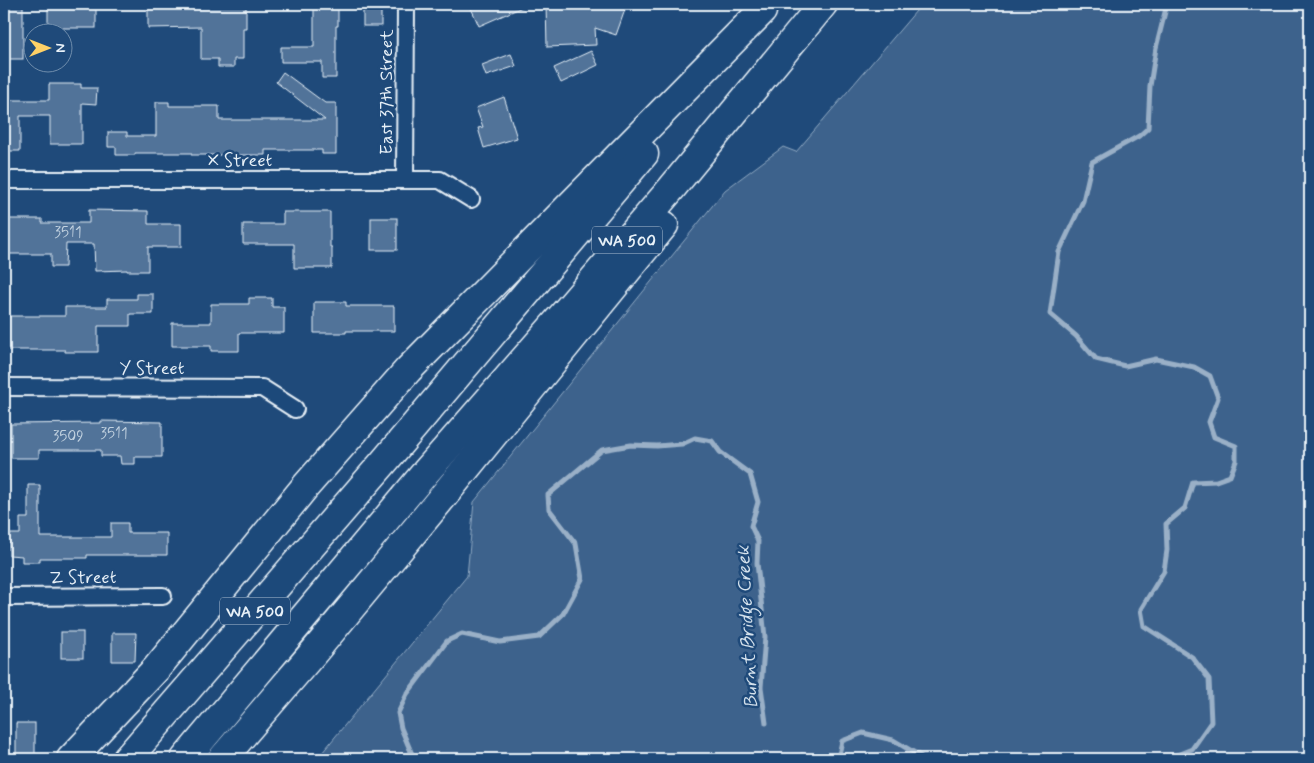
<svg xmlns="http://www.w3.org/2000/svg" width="1314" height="763" font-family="Mynerve,sans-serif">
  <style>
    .green { fill: #3c628c; stroke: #92aac2 }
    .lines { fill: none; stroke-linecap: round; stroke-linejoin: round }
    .stream { stroke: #9ab0c7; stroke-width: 5 }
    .building { fill: #517399; stroke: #e8f1f8 }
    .minor-casing { stroke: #e8f1f8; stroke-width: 20 }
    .motorway-casing { stroke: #e8f1f8; stroke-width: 31 }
    .minor { stroke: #1f4a7a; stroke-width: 16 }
    .motorway { stroke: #1f4a7a; stroke-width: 28 }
    .labels { text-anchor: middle; stroke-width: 5; stroke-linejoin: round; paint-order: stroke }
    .number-label { font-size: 15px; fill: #c2d2e0 }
    .shield { fill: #1f4a7a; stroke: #acbfd2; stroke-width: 1 }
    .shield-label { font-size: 16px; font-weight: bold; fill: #e8f1f8 }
    .street-label { font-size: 18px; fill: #e8f1f8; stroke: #1f4a7a }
    .water-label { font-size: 19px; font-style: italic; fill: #d4e1ec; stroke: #1f4a7a }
  </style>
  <rect width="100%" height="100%" fill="#1f4a7a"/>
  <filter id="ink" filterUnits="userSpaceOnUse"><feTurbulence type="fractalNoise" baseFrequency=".02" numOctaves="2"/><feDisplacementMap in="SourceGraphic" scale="10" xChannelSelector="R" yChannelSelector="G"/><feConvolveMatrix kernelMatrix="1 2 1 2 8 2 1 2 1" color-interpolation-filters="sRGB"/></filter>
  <g filter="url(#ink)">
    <polygon class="green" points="922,4 1310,4 1310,759 317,759 467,576 474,502 725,190 783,147 796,152"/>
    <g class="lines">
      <g class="stream">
        <polyline points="802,755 809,759"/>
        <polyline points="414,759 401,728 398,713 407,694 447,641 462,634 500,642 539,637 563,614 582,579 576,544 549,509 548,495 602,450 631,445 657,446 682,444 695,438 712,441 720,452 750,474 758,502 751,526 758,541 757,563 765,637 761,687 766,723"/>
        <polyline points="838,759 842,741 863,733 893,740 925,759"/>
        <polyline points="961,759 966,755 974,759"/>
        <polyline points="1167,759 1192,749 1211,722 1209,679 1192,657 1144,626 1141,609 1164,571 1167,550 1166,524 1185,508 1193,482 1216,481 1230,476 1236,461 1236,446 1214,437 1209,422 1218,398 1210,376 1194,367 1156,359 1125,366 1096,359 1076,336 1050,314 1059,252 1083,201 1092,162 1139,136 1148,128 1150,86 1156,48 1167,4"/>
      </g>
    </g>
    <g class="building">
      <rect x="4" y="4" width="19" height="55"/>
      <polygon points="148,4 246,4 246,28 243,28 243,59 234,59 234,67 218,67 218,59 201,59 201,27 148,28"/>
      <rect x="363" y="4" width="18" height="22"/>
      <polygon points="480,4 529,4 479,26 471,8"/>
      <polygon points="546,4 627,4 616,35 595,28 596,45 547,47"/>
      <rect x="48" y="5" width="48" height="23"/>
      <polygon points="314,9 338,9 338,26 336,26 336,78 322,78 322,62 281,62 281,47 314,47"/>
      <polygon points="591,51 598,65 561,83 554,68"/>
      <polygon points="511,54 516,66 486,76 482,65"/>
      <polygon points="283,72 325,103 336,103 336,154 322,154 322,150 265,150 265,155 191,155 191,153 135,153 135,155 116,155 116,147 108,147 108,132 127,132 127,136 156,136 156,102 169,102 169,106 219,106 219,120 325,120 276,82"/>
      <polygon points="49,84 81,84 81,88 97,88 96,104 82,103 82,144 50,144 50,116 20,116 20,151 4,151 4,100 49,100"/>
      <polygon points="504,97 517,138 484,148 478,128 483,127 476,108"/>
      <polygon points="89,210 148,211 148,224 181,224 181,247 148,247 148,271 127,271 127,270 95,271 94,244 66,244 65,267 51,267 51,254 4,254 4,219 42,219 42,223 89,223"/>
      <polygon points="283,212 330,212 330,247 332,247 332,268 294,268 294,244 243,244 243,224 283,224"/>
      <rect x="371" y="218" width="26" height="32"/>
      <polygon points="137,294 153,294 153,314 130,314 130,326 98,326 98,352 65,352 65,350 4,350 4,316 65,316 65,307 107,307 107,299 137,299"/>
      <polygon points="249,298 272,298 272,307 284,307 284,333 239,333 239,351 211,351 211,346 172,346 172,323 211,323 211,304 249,304"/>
      <polygon points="314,302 346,302 346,306 394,306 394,331 346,331 346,333 314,333"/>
      <polygon points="101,421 162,422 162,457 135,457 135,464 121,464 120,456 101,456 101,450 39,450 39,458 11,458 11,424 101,423"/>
      <polygon points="28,485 40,485 40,537 111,537 111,523 128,523 128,533 167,533 167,555 87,555 87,558 40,558 40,562 22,562 22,556 9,555 9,534 20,534 20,518 28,518"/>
      <rect x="61" y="632" width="22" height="26"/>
      <polygon points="112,633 136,633 135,661 112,661"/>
      <rect x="16" y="723" width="19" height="33"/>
    </g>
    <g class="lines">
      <g class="minor-casing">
        <g id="minor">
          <polyline points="4,180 440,180 471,199"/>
          <polyline points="405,180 406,4"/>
          <polyline points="4,387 262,388 295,409"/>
          <polyline points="4,597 163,596"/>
        </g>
      </g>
      <g class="motorway-casing">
        <g id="motorway">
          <polyline points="71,759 156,669 305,487 408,370 762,11"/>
          <polyline points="127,759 383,463 644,154"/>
          <polyline points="185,759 425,473 563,315 671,189 823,4"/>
          <polyline points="222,759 314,652 445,494 664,225"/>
        </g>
      </g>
      <use href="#minor" class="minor"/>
      <use href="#motorway" class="motorway"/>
    </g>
  </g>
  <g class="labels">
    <g class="number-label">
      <text x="68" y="237">3511</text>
      <text x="114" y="438">3511</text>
      <text x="68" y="441">3509</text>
    </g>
    <g class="shield">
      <rect x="592" y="226.5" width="70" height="27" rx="4"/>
      <rect x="220" y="597.5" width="70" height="27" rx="4"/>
    </g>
    <g class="shield-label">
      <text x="627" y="246">WA 500</text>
      <text x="255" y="617">WA 500</text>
    </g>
    <g class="street-label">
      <text transform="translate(386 92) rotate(-90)" y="6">East 37th Street</text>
      <text x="240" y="166">X Street</text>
      <text x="152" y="374">Y Street</text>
      <text x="83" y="583">Z Street</text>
    </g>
    <g class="water-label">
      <text transform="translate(746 627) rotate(-93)" y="7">Burnt Bridge Creek</text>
    </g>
  </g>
  <rect width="1314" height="763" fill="none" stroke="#1f4a7a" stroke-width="20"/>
  <rect x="10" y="10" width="1294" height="743" fill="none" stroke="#e8f1f8" stroke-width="2" filter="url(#ink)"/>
  <g transform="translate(48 48) rotate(90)"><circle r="24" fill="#1f4a7a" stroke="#6f8dac"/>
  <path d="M0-4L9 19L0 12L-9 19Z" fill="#ffd166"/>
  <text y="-8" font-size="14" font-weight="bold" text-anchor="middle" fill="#e8f1f8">N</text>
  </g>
</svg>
